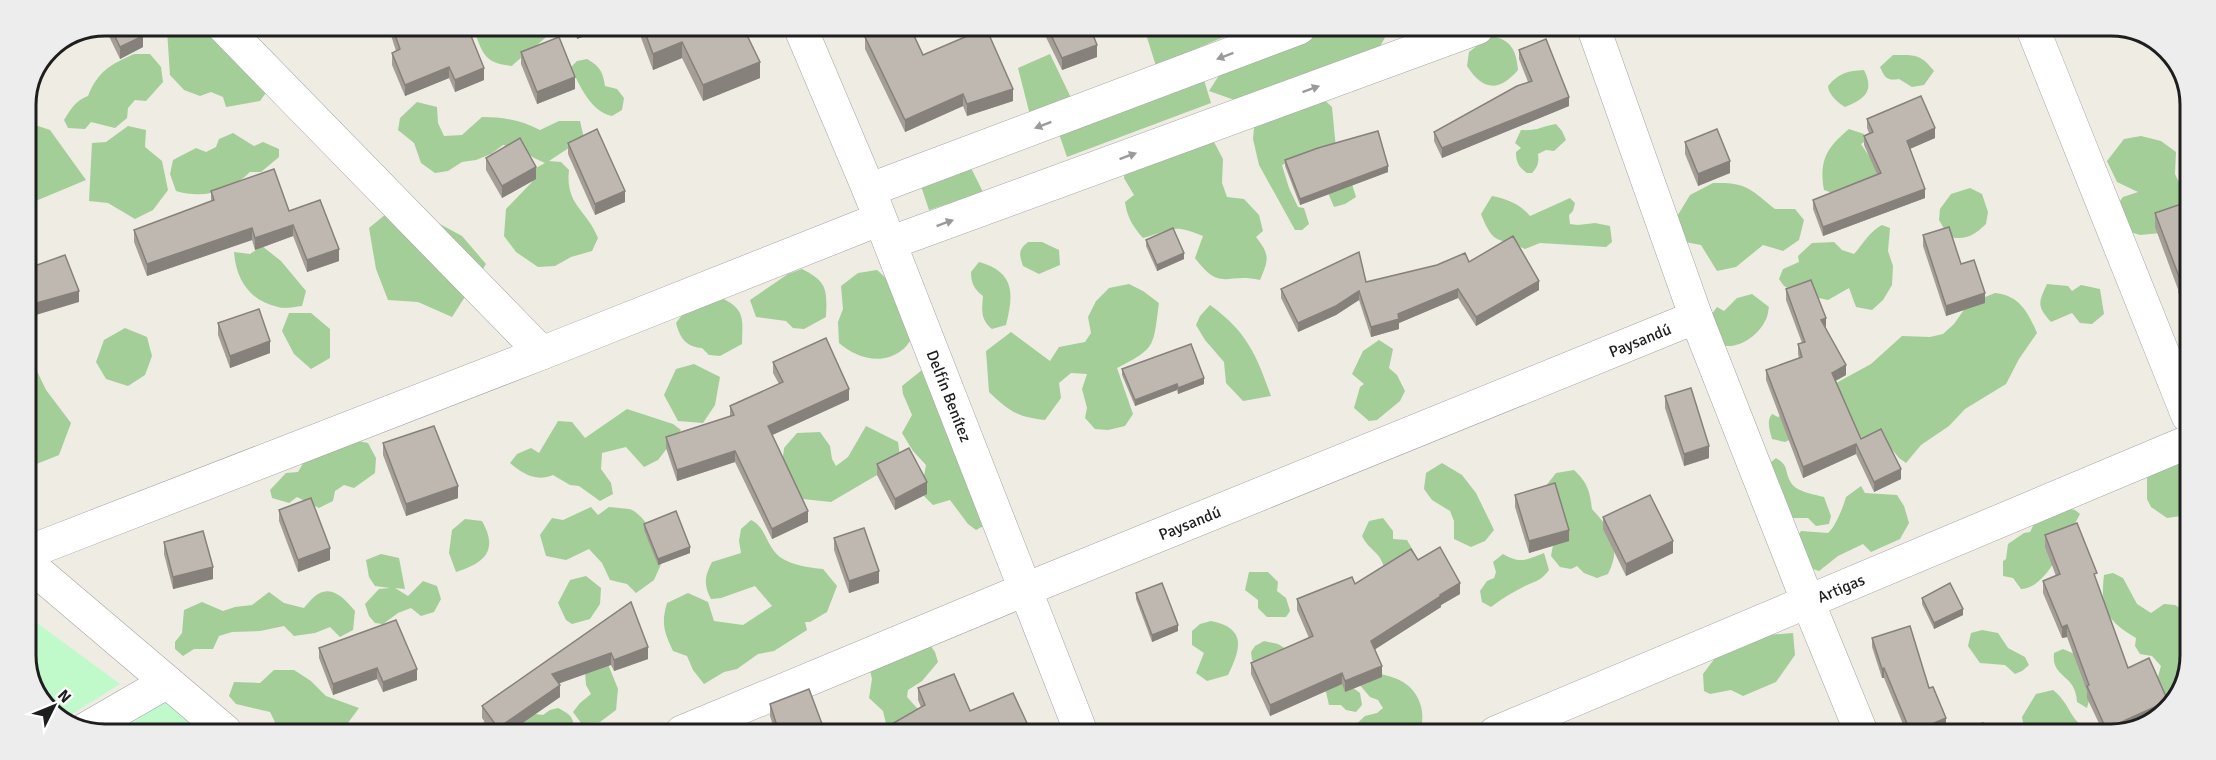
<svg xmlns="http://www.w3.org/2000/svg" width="2216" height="760" font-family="Signika,sans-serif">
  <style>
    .forest { fill: #a3ce98 }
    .park { fill: #c0faca }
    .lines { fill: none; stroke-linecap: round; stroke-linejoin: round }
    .minor-casing { stroke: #a5a5a5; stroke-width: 34 }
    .minor { stroke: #fff; stroke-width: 33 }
    .wall { fill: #a49e97 }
    .shaded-wall { fill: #86817b }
    .building { fill: #bfb8b0; stroke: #86817b; stroke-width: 1.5 }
    .oneway { fill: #9a9a9a }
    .labels { text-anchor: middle; stroke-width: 6; stroke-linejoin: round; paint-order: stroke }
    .street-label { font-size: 16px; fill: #1e1e1e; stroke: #fff }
    .rim { fill: none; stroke: #1e1e1e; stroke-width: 3 }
  </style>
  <rect width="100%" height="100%" fill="#efece3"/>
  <g class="forest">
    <polygon points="161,26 206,26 220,44 270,87 260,101 226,107 223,97 211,92 200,96 184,90 170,75 167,30"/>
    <path d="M474 26H555C549 38 523 55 512 66 483 63 483 53 473 28Z"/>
    <polygon points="1144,28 1239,28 1240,30 1156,66"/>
    <polygon points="1317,28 1390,28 1376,54 1246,104 1209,91 1225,66"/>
    <path d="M1490 36C1511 39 1516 50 1518 70 1499 92 1483 91 1467 66L1469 52Z"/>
    <path d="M134 54H150L161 67 163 82 146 101 135 100 128 108 127 118 115 128 91 122 85 129 68 128 64 120C71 109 75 101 88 96 98 71 110 65 134 54Z"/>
    <polygon points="1050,54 1073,102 1031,119 1018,68"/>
    <path d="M1893 55C1914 55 1920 53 1934 71L1924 85 1912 87 1899 79C1887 81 1885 78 1880 67Z"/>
    <path d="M587 59C599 66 603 71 605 86L617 89 624 98 622 110 612 116C591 112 579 85 571 67L577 61Z"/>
    <path d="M1864 70C1875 92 1864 99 1845 107 1838 103 1828 94 1828 86 1839 73 1847 71 1864 70Z"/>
    <polygon points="1204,80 1211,103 1067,157 1058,131"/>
    <polygon points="1317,93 1332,107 1337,159 1352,184 1356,197 1345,204 1334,207 1311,153 1282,165 1289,188 1298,207 1304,208 1309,224 1302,230 1295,230 1259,165 1253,139 1255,117"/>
    <path d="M417 102 437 107 438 123 444 136 462 135 482 117C503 117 521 120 540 130L559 121H580L584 138 549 161 561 162 569 170C565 205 587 210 598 238L592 251 571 257 555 266 538 267 516 252 504 236 506 209 532 182 536 168 545 163C528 156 521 148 503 145L491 154 476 160 462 162 448 171 435 173 421 163 414 143 398 130 400 118Z"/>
    <polygon points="26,122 50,130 86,180 26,205"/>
    <path d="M1556 124 1562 131 1566 140 1554 151 1546 150 1538 154C1539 162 1538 167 1532 173H1527C1519 167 1516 163 1516 152L1521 148 1515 143 1521 130C1538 131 1540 127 1556 124Z"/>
    <polygon points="128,126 146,130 145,147 162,161 168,190 153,210 135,219 108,203 89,201 92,143 106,142"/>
    <path d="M1849 129 1864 134 1867 140 1861 144 1869 156 1877 159 1889 177 1838 195 1824 190C1819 161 1826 148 1849 129Z"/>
    <path d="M1202 132 1214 142 1223 159 1222 183 1227 197 1244 199 1259 215 1263 231 1256 237C1270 255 1269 259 1260 280 1226 272 1221 293 1195 258L1203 236C1172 223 1173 230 1143 238 1133 227 1127 217 1125 202L1134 195 1124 178 1127 152Z"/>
    <path d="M233 133 254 146 263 142 279 149V157L261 172H250C230 192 203 199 176 191L170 174 173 160 196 148 206 152 216 147 219 139Z"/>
    <polygon points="2141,136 2161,141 2176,152 2175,174 2189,203 2171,232 2140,235 2121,229 2117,205 2123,197 2138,192 2117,182 2107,161 2124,139"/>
    <polygon points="969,164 983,192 929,210 920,183"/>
    <path d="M1713 183C1747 182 1750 189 1775 209H1795L1804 220 1799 240 1783 251 1763 245 1736 267 1717 271 1701 245 1685 242 1676 218 1690 195Z"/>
    <path d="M1970 188 1982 194 1988 212 1986 224C1973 236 1967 240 1949 237L1939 220 1940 209 1951 194Z"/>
    <path d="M1492 196C1507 199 1520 204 1530 216L1570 198 1575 203 1573 211 1569 215 1570 224 1578 225 1595 223 1610 226 1612 242 1606 247 1540 243 1525 249C1497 236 1494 247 1481 214Z"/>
    <polygon points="386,214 425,216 462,236 486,264 452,317 418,302 388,300 376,269 369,228"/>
    <path d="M1882 225 1890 228 1888 251 1893 266 1892 285 1883 300 1872 310 1856 307 1849 288 1828 300 1819 298 1809 300 1784 286 1779 279 1783 269 1799 262 1798 256 1812 243 1834 242 1842 250 1854 254C1864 243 1869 232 1882 225Z"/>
    <path d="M1028 242H1042L1059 250 1060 265 1039 274 1023 266C1019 254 1018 250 1028 242Z"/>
    <path d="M262 246 281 261 306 291 302 306C294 307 285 309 278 307 250 301 236 280 234 252L250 254Z"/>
    <path d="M979 262C1015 272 1014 294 1006 325L992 329C980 319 982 310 983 296 974 289 971 283 971 272Z"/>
    <path d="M802 269C828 282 827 290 826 317L804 329 793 328 786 321 756 317 750 300 788 274Z"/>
    <path d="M877 270 897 288 914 335C910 340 907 347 902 350 882 366 856 358 839 343L838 322 843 309 841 286 858 273Z"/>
    <path d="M1129 284 1143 291 1159 303C1153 346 1157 348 1117 368L1133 414 1125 426 1108 430 1095 429 1085 418 1087 408 1082 389 1087 374 1071 373 1059 383 1061 398 1045 420C1017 417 1009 411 989 392L986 351 1011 332 1050 361 1059 347 1085 342 1091 333 1088 317 1096 301 1109 288Z"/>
    <path d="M2047 284 2068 286 2072 291 2081 285 2100 289 2104 314 2092 324 2080 323 2072 313 2051 322C2037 306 2038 303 2047 284Z"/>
    <path d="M1995 293C2019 295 2028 312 2037 333L2019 359 2006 384 1965 409 1949 426 1921 445 1906 463 1899 458 1881 436 1863 440 1848 420 1829 421 1785 442 1772 439C1770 431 1766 421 1772 414L1778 417 1824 399 1827 388 1871 364 1902 336 1930 337 1943 334 1954 324 1968 304Z"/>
    <path d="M1752 294 1769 307C1768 311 1768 317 1765 321 1758 336 1738 350 1721 345L1709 318 1717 307 1724 311 1737 298Z"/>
    <path d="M718 296C745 309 743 316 742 344L720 356 709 355 702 348C686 347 680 338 676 323L685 311Z"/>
    <path d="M1210 305C1247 332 1256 354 1271 396L1243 401 1226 383 1224 362 1205 340 1196 325 1200 316Z"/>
    <polygon points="289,313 311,313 330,329 330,358 311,369 294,354 282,331"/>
    <polygon points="125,328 147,337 152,356 145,375 128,386 106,379 96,362 104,340"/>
    <polygon points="1379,340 1393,349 1389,368 1397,375 1405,391 1400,401 1377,420 1369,421 1354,408 1360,387 1364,384 1352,374 1363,351"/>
    <polygon points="26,348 46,390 71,423 59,455 29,467 26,463"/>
    <polygon points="694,364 720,377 715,405 703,423 678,421 664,395 676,369"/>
    <polygon points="922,370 989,523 976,530 968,524 950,500 933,505 921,493 926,465 913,451 902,433 912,415 903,394 902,386"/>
    <path d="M627 409 673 424 681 430 658 460 644 467 626 447 602 453 601 469 611 483 613 494 600 501 579 486 570 485 553 475C536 482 523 474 510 463L517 454 531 448 539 453 558 421 572 422 585 438Z"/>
    <polygon points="866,426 898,442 900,457 877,475 831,502 803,499 782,466 784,448 797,433 820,432 830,446 832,459 836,466 848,457"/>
    <polygon points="352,440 368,443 376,458 375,473 354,488 344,485 335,491 333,501 319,508 297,497 289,503 272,498 270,490 286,473 298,472 305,460"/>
    <path d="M1776 458C1789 466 1784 469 1790 481 1795 492 1813 494 1824 497L1831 516 1829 524 1816 526 1808 518H1782L1765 467Z"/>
    <polygon points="1442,463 1462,475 1476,493 1494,530 1485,541 1471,547 1454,539 1454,521 1450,511 1432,500 1424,489 1426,473"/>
    <polygon points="2178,463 2188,467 2188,515 2167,518 2151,507 2147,499 2147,478 2154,467"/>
    <path d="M1574 470C1587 482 1590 491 1592 509 1612 531 1622 545 1608 574L1597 578 1584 573 1577 566 1571 569 1560 567 1551 556 1554 540 1545 487 1556 473Z"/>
    <path d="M1861 486 1865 493 1897 495 1904 506 1909 523 1900 539 1871 552 1863 544 1838 556 1819 571 1804 566 1794 541 1801 531 1828 533C1835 528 1844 505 1846 497Z"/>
    <path d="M591 507 598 515 609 507C616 508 623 508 629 509 643 512 657 541 666 553L654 580 636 593 627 584 610 580 602 563 589 549 566 560 546 556 540 535 552 518 563 520Z"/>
    <path d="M2063 507 2075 510 2080 514C2068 535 2048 589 2021 589L2013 578 2003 576V561L2006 559 2008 544 2024 533 2030 532 2036 520Z"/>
    <path d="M1383 518 1393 531V539L1407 540 1414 552 1415 559 1384 567C1379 550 1370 552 1362 536L1369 521Z"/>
    <path d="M465 519 482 521C499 551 484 563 456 572L449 553 452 530Z"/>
    <path d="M751 520C764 526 766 541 774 551 783 564 809 568 823 569L837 586 827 612 810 622H805L807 630 774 651 758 654 737 669 724 672 704 684 693 670 687 656 673 651C664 632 661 623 667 603L688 593 708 602 714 621 743 625 772 606 755 586 721 598 711 599C703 584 705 576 712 562L741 553 739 541 741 529Z"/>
    <path d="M1544 553 1549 570C1542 580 1536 581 1525 586 1513 592 1501 599 1491 607L1482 602 1480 591 1487 581 1494 578 1496 572 1493 562 1503 554C1520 564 1526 560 1544 553Z"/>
    <polygon points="381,554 399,558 405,589 395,588 408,596 423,581 437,586 441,599 434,612 421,616 411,608 398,613 383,624 375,623 369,616 365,604 379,589 390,588 375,586 369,577 366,560"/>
    <polygon points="1249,572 1268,572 1278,582 1277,591 1286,598 1290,611 1286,617 1267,617 1258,608 1258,600 1245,590"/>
    <path d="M2113 573 2123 578 2137 604 2151 613 2164 604 2175 605 2187 612 2186 680 2159 718 2139 725 2154 691 2161 666 2152 656 2140 654 2135 646 2136 638C2107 621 2100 609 2104 575Z"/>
    <polygon points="586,576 601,588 600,604 590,619 572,624 566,620 558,603 570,580"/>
    <path d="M269 592 284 603 304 608C308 603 313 597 318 594 334 585 346 601 355 611L353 630 340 637 330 627 315 633 294 636 284 626 260 631 232 632 219 636 213 649H194L183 656 175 649V642L182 633 184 610 202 602 223 611 235 607 252 605Z"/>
    <path d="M1211 621C1247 628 1241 649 1228 675L1207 681 1196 673 1204 653 1192 645V631L1200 624Z"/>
    <polygon points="1982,630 1998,633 2008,648 2025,657 2029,665 2022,671 2015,674 2005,665 1980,663 1968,646 1971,633"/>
    <polygon points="1793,633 1795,655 1776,682 1743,696 1731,690 1710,694 1704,691 1703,674 1715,658 1754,636"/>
    <polygon points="1264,641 1278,644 1291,652 1260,668 1252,660 1251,652 1255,646"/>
    <polygon points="930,645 935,652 938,662 922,681 908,690 907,697 916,707 928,715 888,732 883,711 869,698 872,679 869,666"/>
    <path d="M2063 649 2084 658 2095 678 2087 708 2077 702C2076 673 2051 679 2054 653Z"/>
    <polygon points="606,659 618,689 616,710 600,722 581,723 573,712 580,703 591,694 586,685 585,671"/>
    <polygon points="274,670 294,670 311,681 326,696 359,708 342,731 267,731 275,722 270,712 236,704 229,696 234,682 260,683"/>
    <path d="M1375 672C1384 675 1395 677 1403 682 1421 693 1426 714 1420 733H1353L1352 728 1365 716 1377 713 1383 708 1378 700 1370 697 1359 684Z"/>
    <polygon points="1321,675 1349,685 1360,693 1362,705 1356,712 1346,710 1341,705 1329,705 1326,692 1319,687"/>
    <path d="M2053 690C2077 709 2067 733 2109 728L2112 734H2032L2024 728 2022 717 2036 694Z"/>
    <path d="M558 708C567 713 575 716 573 728L554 731H477C486 709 523 713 543 715L550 710Z"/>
  </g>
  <g class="park">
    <polygon points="26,615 120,684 64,719 42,704 26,661"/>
    <polygon points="168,699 202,731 122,730"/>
  </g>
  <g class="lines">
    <g class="minor-casing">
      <g id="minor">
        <polyline points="223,26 542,353"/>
        <path id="s1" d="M800 27 869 190 1081 732"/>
        <polyline points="1594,29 1696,317 1808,602 1862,734"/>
        <polyline points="2033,29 2188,416"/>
        <polyline points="869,190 1299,28"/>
        <polyline points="890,243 1477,28"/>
        <polyline points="26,553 542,353 880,219"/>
        <polyline points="26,562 225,731"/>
        <polyline points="84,730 167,682"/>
        <path id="s2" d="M682 732 1024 590 1696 317"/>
        <path id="s3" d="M1495 733 2188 442"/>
      </g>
    </g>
    <use href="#minor" class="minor"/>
  </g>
  <g class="wall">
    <polygon points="104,26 139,26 143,47 120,59"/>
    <polygon points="388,26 467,26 484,80 455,92 449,78 405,96 392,65 392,53 396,51"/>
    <polygon points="574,26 608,27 577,39"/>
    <polygon points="637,27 743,27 760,78 703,101 682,58 653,70"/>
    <polygon points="872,27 910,27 923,55 1013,101 967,116 963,106 905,132 865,49 865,37 872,32"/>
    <polygon points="1041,27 1090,27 1097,57 1062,70"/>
    <polygon points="1519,50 1569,106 1442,158 1434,141 1434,132 1528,82 1519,59"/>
    <polygon points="521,52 575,89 537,104 521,64"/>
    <polygon points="2178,74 2190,99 2190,109 2178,81"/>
    <polygon points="1867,119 1935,138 1910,149 1925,198 1823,236 1813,209 1813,200 1877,174 1864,145 1864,136 1869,133 1867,128"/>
    <polygon points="1685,142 1730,173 1698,186 1685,154"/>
    <polygon points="568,143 625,202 595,215 568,154"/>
    <polygon points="486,158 536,179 502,198 486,170"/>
    <polygon points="1285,160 1388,172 1300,205 1285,166"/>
    <polygon points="211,191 289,211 339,261 307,272 293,236 255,250 252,240 147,276 134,242 134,230 211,201"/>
    <polygon points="2190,201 2189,333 2179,306 2179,292 2155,227 2155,213"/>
    <polygon points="1923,235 1961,264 1985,303 1946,316 1923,246"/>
    <polygon points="1146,240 1184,259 1157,271 1146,246"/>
    <polygon points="1469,262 1539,290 1476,326 1458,298 1399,323 1399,329 1371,337 1359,300 1336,315 1298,332 1281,298 1281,289 1366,282"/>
    <polygon points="1786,289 1826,328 1846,375 1835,381 1861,439 1901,479 1874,492 1856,454 1803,478 1766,380 1766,370 1799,358 1798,354 1798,344 1802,343 1786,300"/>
    <polygon points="218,323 270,353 230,368 218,335"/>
    <polygon points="773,362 849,400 772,435 808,522 772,539 735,462 677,481 666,448 666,437 730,416 730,406 779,384 773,373"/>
    <polygon points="1122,369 1204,384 1178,394 1177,390 1135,406 1122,375"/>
    <polygon points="1665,396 1709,458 1684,466 1665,408"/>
    <polygon points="383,443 458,498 406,516 383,455"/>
    <polygon points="877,464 927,494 895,510 877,475"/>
    <polygon points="1515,495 1569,541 1529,553 1515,507"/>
    <polygon points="279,510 330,560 298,572 279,521"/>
    <polygon points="1603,517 1673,553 1626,576 1603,529"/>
    <polygon points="644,524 690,553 658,565 644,530"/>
    <polygon points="2045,535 2097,581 2128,668 2168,707 2161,715 2142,724 2112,734 2104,734 2087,698 2087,691 2067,637 2062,638 2043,593 2043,581 2056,576 2045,547"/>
    <polygon points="834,538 879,583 849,593 834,550"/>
    <polygon points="164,542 213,579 173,589 164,554"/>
    <polygon points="1418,560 1460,594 1441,605 1441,607 1375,649 1382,677 1345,692 1342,684 1270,716 1251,674 1251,663 1309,638 1297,610 1297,599 1355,584"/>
    <polygon points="1136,593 1178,631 1152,642 1136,599"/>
    <polygon points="1922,598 1963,615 1934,629 1922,604"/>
    <polygon points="631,602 648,659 614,671 611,665 558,683 560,697 511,731 491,731 482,718 482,706"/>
    <polygon points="1872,638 1929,688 1946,728 1931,734 1907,734 1884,678 1882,678 1872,647"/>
    <polygon points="319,648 417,680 383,692 377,679 333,695 319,658"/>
    <polygon points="918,688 970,711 1027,732 921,707 918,700"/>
    <polygon points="770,704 825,732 775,732 770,716"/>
  </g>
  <g class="shaded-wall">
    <polygon points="577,26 608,27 577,39"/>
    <polygon points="1796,29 1804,29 1796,32"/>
    <polygon points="143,36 143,47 120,59 120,47"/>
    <polygon points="682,42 682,58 653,70 653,54"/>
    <polygon points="1097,45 1097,57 1062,70 1062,58"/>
    <polygon points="760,62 760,78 703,101 703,85"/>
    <polygon points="449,67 449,78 405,96 405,85"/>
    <polygon points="484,68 484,80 455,92 455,80"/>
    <polygon points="575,77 575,89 537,104 537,92"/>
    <polygon points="1013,89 1013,101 967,116 967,104"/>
    <polygon points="963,94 963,106 905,132 905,120"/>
    <polygon points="1569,97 1569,106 1442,158 1442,148"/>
    <polygon points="1935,128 1935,138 1907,150 1907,141"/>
    <polygon points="1730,161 1730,173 1698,186 1698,174"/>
    <polygon points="1388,166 1388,172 1300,205 1300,199"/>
    <polygon points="536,167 536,179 502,198 502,186"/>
    <polygon points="1925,189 1925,198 1823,236 1823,227"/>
    <polygon points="625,191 625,202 595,215 595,204"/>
    <polygon points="293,225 293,236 255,250 255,238"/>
    <polygon points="252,228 252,240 147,276 147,264"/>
    <polygon points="339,249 339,261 307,272 307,260"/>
    <polygon points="1184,253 1184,259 1157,271 1157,265"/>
    <polygon points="1539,281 1539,290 1476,326 1476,317"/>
    <polygon points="1458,289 1458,298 1399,323 1399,329 1371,337 1371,327 1398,314"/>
    <polygon points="79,291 79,302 26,318 26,306"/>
    <polygon points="1359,291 1359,300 1336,315 1298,332 1298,323"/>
    <polygon points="1985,293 1985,303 1946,316 1946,306"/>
    <polygon points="1826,318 1826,328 1821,320"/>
    <polygon points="270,341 270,353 230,368 230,356"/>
    <polygon points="1846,365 1846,375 1832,383 1832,373"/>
    <polygon points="1204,378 1204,384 1178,394 1178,388"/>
    <polygon points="1177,384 1177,390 1135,406 1135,400"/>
    <polygon points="849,389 849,400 768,437 768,426"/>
    <polygon points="1856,444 1856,454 1803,478 1803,467"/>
    <polygon points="1709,446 1709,458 1684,466 1684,454"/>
    <polygon points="735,451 735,462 677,481 677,470"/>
    <polygon points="1901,469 1901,479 1874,492 1874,482"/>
    <polygon points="927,482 927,494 895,510 895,499"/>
    <polygon points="458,486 458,498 406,516 406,504"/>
    <polygon points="808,511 808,522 772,539 772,529"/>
    <polygon points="1569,530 1569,541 1529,553 1529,541"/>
    <polygon points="1673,541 1673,553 1626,576 1626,564"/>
    <polygon points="690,547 690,553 658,565 658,559"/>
    <polygon points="330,548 330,560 298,572 298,560"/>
    <polygon points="213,567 213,579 173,589 173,577"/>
    <polygon points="879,571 879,583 849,593 849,581"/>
    <polygon points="1460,583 1460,594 1441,605 1441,607 1371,652 1371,641 1440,595"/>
    <polygon points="1963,609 1963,615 1934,629 1934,623"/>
    <polygon points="1178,625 1178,631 1152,642 1152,635"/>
    <polygon points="2067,625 2067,637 2062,638 2062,627"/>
    <polygon points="648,647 648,659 614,671 614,660"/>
    <polygon points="611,653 611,665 552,686 552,674"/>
    <polygon points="1382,666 1382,677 1345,692 1345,681"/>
    <polygon points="377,668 377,679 333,695 333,684"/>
    <polygon points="1884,668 1884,678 1882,678 1882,669"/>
    <polygon points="417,669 417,680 383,692 383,682"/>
    <polygon points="1342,673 1342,684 1270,716 1270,705"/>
    <polygon points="560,685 560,697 511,731 498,731 498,728"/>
    <polygon points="2168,701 2168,707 2161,715 2142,724 2112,734 2106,734 2106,729"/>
    <polygon points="1946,718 1946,728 1931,734 1911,734 1911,733"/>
    <polygon points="1027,723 1027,732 1015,732 1015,728"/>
  </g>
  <g class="building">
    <polygon points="110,26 139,26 143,36 120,47"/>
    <polygon points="392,26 467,26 484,68 455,80 449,67 405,85 392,53 400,49"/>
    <polygon points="643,27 743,27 760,62 703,85 682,42 653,54"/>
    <polygon points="875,27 910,27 923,55 986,28 1013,89 967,104 963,94 905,120 865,37 876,29"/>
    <polygon points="1047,27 1090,27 1097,45 1062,58"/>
    <polygon points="559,37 575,77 537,92 521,52"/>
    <polygon points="1546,39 1569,97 1442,148 1434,132 1517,86 1532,81 1519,50"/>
    <polygon points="2180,73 2190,99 2190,103 2178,74"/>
    <polygon points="1921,96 1935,128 1907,141 1925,189 1823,227 1813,200 1881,173 1864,136 1873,132 1867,119"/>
    <polygon points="597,129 625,191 595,204 568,143"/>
    <polygon points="1717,129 1730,161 1698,174 1685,142"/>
    <polygon points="1378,131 1388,166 1300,199 1285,160 1318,148"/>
    <polygon points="520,138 536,167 502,186 486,158"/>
    <polygon points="274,169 289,211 320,200 339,249 307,260 293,225 255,238 252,228 147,264 134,230 214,200 211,191"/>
    <polygon points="2190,201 2189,319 2179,292 2184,290 2155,213"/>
    <polygon points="1949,227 1961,264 1974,260 1985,293 1946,306 1923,235"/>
    <polygon points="1173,228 1184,253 1157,265 1146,240"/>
    <polygon points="1513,236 1539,281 1476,317 1458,289 1398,314 1399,319 1371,327 1359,291 1336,306 1298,323 1281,289 1359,252 1366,282 1437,265 1465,253 1469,262"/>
    <polygon points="65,255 79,291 26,306 26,269"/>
    <polygon points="1811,280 1826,318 1821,320 1846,365 1832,373 1861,439 1881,429 1901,469 1874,482 1856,444 1803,467 1766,370 1802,357 1798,344 1805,342 1786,289"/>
    <polygon points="259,309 270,341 230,356 218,323"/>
    <polygon points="826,338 849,389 768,426 808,511 772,529 735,451 677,470 666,437 734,415 730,406 783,382 773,362"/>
    <polygon points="1191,344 1204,378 1178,388 1177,384 1135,400 1122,369"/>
    <polygon points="1691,388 1709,446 1684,454 1665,396"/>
    <polygon points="434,426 458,486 406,504 383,443"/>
    <polygon points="909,448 927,482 895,499 877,464"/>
    <polygon points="1555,483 1569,530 1529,541 1515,495"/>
    <polygon points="1650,495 1673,541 1626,564 1603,517"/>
    <polygon points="311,498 330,548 298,560 279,510"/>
    <polygon points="676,511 690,547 658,559 644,524"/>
    <polygon points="2077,523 2097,573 2094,574 2128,668 2149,658 2168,701 2106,729 2087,686 2089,685 2067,625 2062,627 2043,581 2060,574 2045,535"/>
    <polygon points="864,528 879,571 849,581 834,538"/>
    <polygon points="203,531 213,567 173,577 164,542"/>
    <polygon points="1440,547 1460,583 1440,595 1441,596 1371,641 1382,666 1345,681 1342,673 1270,705 1251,663 1313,636 1297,599 1352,577 1355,584 1411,549 1418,560"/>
    <polygon points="1162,583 1178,625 1152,635 1136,593"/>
    <polygon points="1950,583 1963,609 1934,623 1922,598"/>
    <polygon points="631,602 648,647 614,660 611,653 552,674 560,685 498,728 482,706"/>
    <polygon points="396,620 417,669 383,682 377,668 333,684 319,648"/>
    <polygon points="1910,626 1929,688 1933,687 1946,718 1911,733 1884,668 1882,669 1872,638"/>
    <polygon points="954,674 970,711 1013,693 1027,723 1015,728 1018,732 878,732 925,705 918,688"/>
    <polygon points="809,689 825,732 779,732 770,704"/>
    <polygon points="1983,723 1988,734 1958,734"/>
  </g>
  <defs><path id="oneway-solid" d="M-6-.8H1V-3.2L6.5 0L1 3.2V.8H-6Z" transform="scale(1.5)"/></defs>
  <g class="oneway">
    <use href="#oneway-solid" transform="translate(1225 56) rotate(159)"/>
    <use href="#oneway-solid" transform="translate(1311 89) rotate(-20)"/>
    <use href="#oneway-solid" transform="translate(1043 125) rotate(159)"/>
    <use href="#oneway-solid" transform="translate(1128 156) rotate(-20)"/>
    <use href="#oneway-solid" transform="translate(945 223) rotate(-20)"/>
  </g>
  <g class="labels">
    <g class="street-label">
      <text dy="6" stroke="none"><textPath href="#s2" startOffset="1035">Paysandú</textPath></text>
      <text dy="6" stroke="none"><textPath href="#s1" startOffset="398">Delfín Benítez</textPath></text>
      <text dy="6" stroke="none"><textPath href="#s2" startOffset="549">Paysandú</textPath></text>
      <text dy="6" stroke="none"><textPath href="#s3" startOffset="375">Artigas</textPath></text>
    </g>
  </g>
  <path d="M0 0H2216V760H0ZM105 36H2111A69 69 0 0 1 2180 105V655A69 69 0 0 1 2111 724H105A69 69 0 0 1 36 655V105A69 69 0 0 1 105 36Z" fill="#ededed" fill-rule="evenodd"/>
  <path class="rim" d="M105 36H2111A69 69 0 0 1 2180 105V655A69 69 0 0 1 2111 724H105A69 69 0 0 1 36 655V105A69 69 0 0 1 105 36Z"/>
  <g transform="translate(54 706) rotate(47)" stroke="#ffffff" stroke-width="4.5" paint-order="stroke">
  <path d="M0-4.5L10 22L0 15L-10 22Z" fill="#1e1e1e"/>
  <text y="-9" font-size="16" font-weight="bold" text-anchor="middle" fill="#1e1e1e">N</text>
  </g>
</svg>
